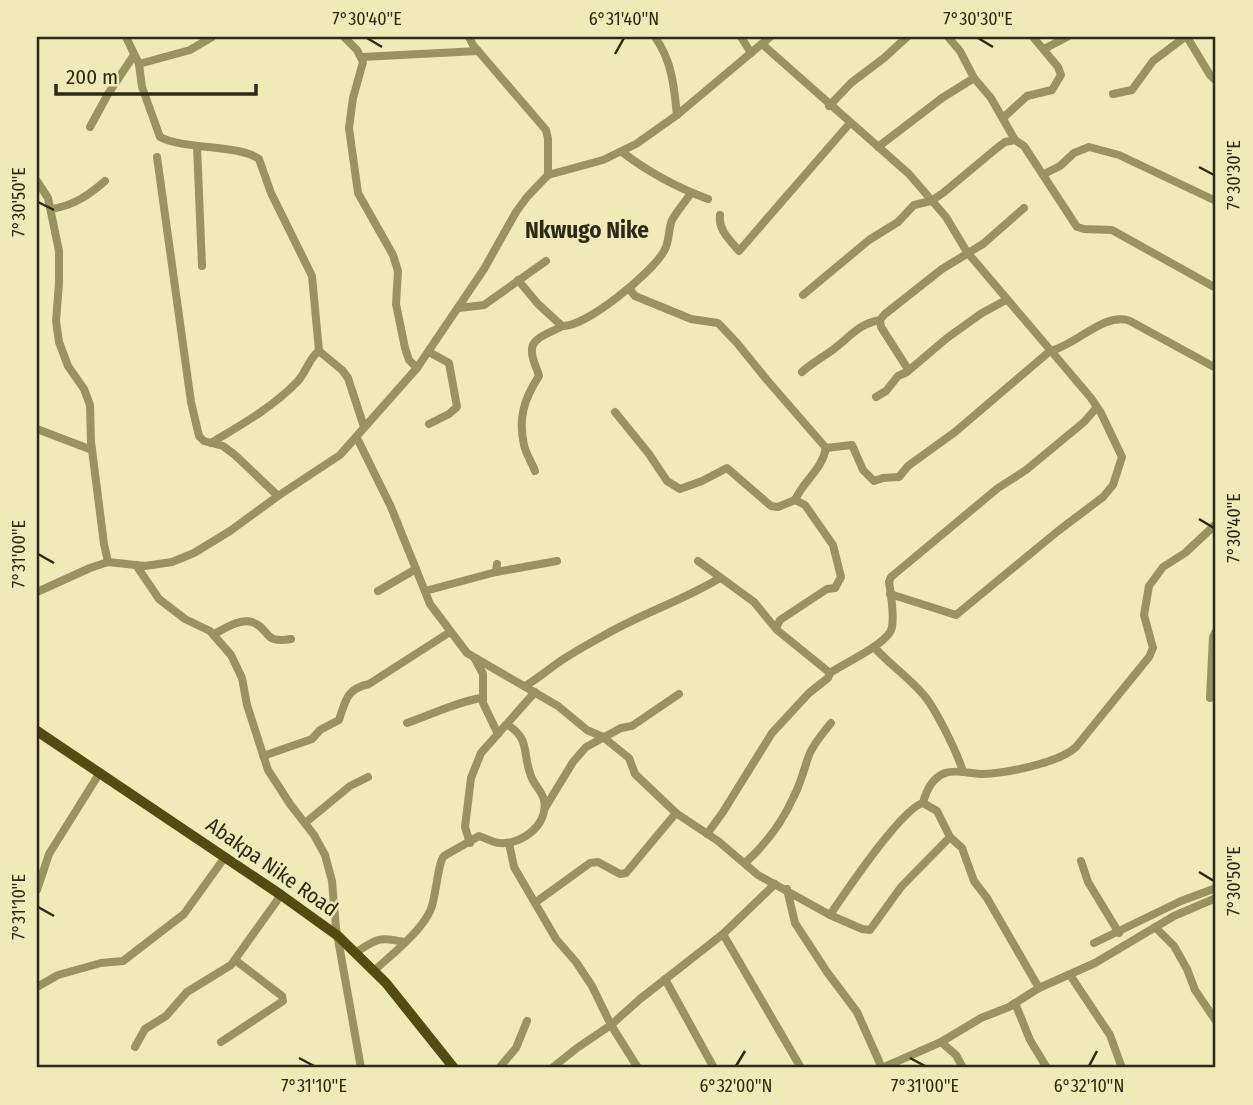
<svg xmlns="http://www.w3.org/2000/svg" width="1253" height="1105" font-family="'Fira Sans Condensed',sans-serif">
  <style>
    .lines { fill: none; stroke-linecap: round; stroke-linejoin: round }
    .minor { stroke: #999261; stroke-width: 8 }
    .major { stroke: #534b11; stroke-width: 10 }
    .ticks { fill: none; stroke: #2c2a17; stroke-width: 2.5 }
    .labels { text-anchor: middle; stroke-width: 5; stroke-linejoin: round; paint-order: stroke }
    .street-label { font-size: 21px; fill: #2c2a17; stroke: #f0e9b8 }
    .neighbourhood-label { font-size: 23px; font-weight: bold; fill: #2c2a17; stroke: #f0e9b8 }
    .neatline { fill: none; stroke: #2c2a17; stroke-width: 2.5 }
    .ticks-label { font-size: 18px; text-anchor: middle; fill: #2c2a17 }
  </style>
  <rect width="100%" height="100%" fill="#f0e9b8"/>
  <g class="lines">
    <g class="minor">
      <path d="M126 37 139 64 142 87 160 137C185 150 238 144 259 159L271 193 312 276 319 351 342 370 348 378 364 427"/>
      <polyline points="344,37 357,50 363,62 353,98 349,128 358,193 393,255 398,271 396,304 405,348 409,360 417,368"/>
      <polyline points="469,37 473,45 546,130 548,139 548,175"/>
      <path d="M655 37C672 61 674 86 677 115"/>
      <polyline points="741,37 751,53"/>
      <polyline points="948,37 960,51 974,78 991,98 1015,140 1024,146 1077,227 1084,229 1112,230 1216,288"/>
      <polyline points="1187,37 1210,75 1216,81"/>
      <polyline points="762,44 909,174 946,217 967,252 1091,398 1101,413 1122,457 1113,485 1103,497 1058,531 956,615 890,594"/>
      <polyline points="1044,49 1067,37"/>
      <polyline points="362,57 478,51"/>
      <polyline points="139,64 190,50 212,37"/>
      <polyline points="1113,94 1132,90 1153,61 1185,37"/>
      <polyline points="829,106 851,83 884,58 907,37"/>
      <polyline points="1003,118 1027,96 1052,90 1061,75 1058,67 1033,37"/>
      <polyline points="90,127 108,94 134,55"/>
      <polyline points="197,146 202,266"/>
      <polyline points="878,147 942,98 974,78"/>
      <path d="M622 152C647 171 678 188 708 199"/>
      <polyline points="157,157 191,402 199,436 204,441 223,446 235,455 278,496"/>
      <polyline points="1044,174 1060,166 1074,153 1089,147 1119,155 1216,201"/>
      <polyline points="37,181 48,198 59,251 59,283 56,321 59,342 68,366 84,389 90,405 91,442 104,544 108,562"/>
      <path d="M51 209C73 206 89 195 105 181"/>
      <path d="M720 215C718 230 730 240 739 251L850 123"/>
      <path d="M518 280 538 304 562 326C585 328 653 272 664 251 670 242 668 229 672 220 677 211 685 202 691 193"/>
      <path d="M629 288 635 296 691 319 718 323 737 343 767 380 826 448 852 445 863 470 874 481 883 478 899 477 908 466 955 432 1050 351C1075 346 1105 311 1130 321L1216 368"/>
      <polyline points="803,295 869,240 898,222 914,205 931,201 943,193 997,148 1005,142 1015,140"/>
      <polyline points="459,308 484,305 546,261"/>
      <polyline points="429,352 449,363 457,407 449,414 429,424"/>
      <polyline points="906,366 881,327 880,320 885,314 942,269 983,244 1024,208"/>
      <path d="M802 372C812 363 823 357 834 349 850 337 858 324 880 320"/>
      <polyline points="876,397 886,391 898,376 907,372 947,338 982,313 1006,300"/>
      <polyline points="615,412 649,454 667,481 680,489 702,481 727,468 771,506 778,507 795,500 805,505 833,545 841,577 835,588 827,589 780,620 776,628"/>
      <polyline points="37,429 92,450"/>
      <polyline points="357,438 391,507 430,604 467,653 558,706 587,730 603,737 629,758 635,774 676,813 718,841 758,875 830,915 862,929 870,930 901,887 950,837"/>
      <path d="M211 443C241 425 273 407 297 382 307 372 308 359 319 351"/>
      <path d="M535 471C532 463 526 454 524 445 518 418 524 399 539 376 537 368 532 360 532 352 530 337 552 333 562 326"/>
      <path d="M795 500C804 480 822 470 826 448"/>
      <polyline points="698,561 754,602 777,630 830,673"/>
      <polyline points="136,565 159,599 185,619 210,631 231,655 242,678 247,705 268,770 290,804 314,835 325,855 332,881 336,928 361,1068"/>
      <polyline points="496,572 557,561"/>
      <polyline points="378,591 416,569"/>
      <polyline points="425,591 496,572 497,564"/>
      <polyline points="37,592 90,568 108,562 145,566 172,562 194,553 230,531 278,496 340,455 417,368 484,269 516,212 527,197 548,175 603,160 636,144 677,115 770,37"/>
      <path d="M214 634C224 629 240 618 252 622 272 629 261 644 291 639"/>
      <path d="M874 647C889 664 908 677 922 693 935 707 958 754 963 772"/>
      <polyline points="475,659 483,674 483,703 498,734"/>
      <path d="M525 686C541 677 554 664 570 655 581 648 592 642 603 636 640 614 682 601 720 578"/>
      <polyline points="1210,698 1213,637 1216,631"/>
      <path d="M407 723C433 714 456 702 482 698"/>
      <path d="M263 756 312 739 320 730 339 720C346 699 347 689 369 684L450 632"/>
      <polyline points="923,803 937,811 950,837 962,848 974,881 987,898 1039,988"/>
      <polyline points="545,808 573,762 586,747 621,728 632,726 679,694"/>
      <polyline points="305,823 350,786 368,777"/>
      <path d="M707 834 723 812 772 733 809 693 828 678 830 673C844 663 890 643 892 627 894 616 891 594 889 582L891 577 998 488 1026 470 1084 422 1097 407"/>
      <polyline points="470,843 465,827 471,778 481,753 535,692"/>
      <polyline points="509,843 514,867 556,939 576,962 592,986 611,1025 638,1068"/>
      <polyline points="1081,861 1088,882 1119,933"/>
      <path d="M746 862C766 844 783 821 794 796 801 783 804 769 809 755 814 743 823 733 831 723"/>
      <polyline points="787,889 795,923 827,972 857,1012 882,1068"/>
      <polyline points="37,890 49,854 99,774"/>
      <polyline points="536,902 590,863 598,862 620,874 626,873 676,813"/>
      <path d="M830 915C845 893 901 809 923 803 926 791 932 778 945 773 956 769 971 774 983 774 1007 773 1059 763 1076 747L1149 657 1153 648 1144 615 1149 586 1163 567 1185 553 1216 524"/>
      <polyline points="1155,927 1174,946 1187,969 1195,990 1216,1021"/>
      <polyline points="723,934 801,1068"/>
      <polyline points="1094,943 1181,901 1216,888"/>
      <path d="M355 953C376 939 379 936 404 942"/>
      <path d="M375 970C392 954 422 931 431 909 436 896 438 862 444 856L479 836C486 838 493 843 500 843 522 845 549 824 544 800 542 791 534 785 531 776 522 754 531 740 508 725"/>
      <polyline points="1070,975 1110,1035 1122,1068"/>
      <polyline points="665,979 714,1068"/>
      <polyline points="37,987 58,975 101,963 123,961 184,914 225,857"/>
      <polyline points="1015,1003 1030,1040 1047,1068"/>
      <polyline points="221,1042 283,1001 282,996 235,960"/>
      <polyline points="941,1042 956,1055 963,1068"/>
      <polyline points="135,1047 145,1029 166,1016 187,992 231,965 281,895"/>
      <polyline points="499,1068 516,1048 527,1021"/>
      <polyline points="552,1068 577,1048 611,1025 640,999 723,934 775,884"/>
      <polyline points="882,1068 941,1042 981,1018 1009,1007 1039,988 1095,963 1174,916 1216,898"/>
    </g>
    <polyline class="major" points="37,731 281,895 338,936 386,983 454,1068"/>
  </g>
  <path class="ticks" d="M367 38 382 47M978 38 993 47M615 54 624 38M1199 167 1214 175M38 202 54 210M1199 519 1214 528M38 554 54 563M1199 872 1214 881M38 907 54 916M299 1058 314 1066M910 1058 925 1066M736 1066 745 1051M1089 1066 1097 1051"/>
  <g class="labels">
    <g class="street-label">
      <text transform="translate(272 867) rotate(35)" y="7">Abakpa Nike Road</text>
    </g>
    <g class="neighbourhood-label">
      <text x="587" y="238">Nkwugo Nike</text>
    </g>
  </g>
  <rect width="1253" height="1105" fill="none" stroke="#f0e9b8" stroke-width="77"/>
  <path d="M56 84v10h200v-10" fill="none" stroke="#2c2a17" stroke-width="3.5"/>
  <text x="66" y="84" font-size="21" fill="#2c2a17" stroke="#f0e9b8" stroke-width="5" paint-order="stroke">200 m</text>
  <rect x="38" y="38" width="1176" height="1028" class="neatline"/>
  <g class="ticks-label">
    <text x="367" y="25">7°30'40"E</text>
    <text x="624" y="25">6°31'40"N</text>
    <text x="978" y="25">7°30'30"E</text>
    <text transform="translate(1234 175) rotate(-90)" y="6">7°30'30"E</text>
    <text transform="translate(19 202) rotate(-90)" y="6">7°30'50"E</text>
    <text transform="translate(1234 528) rotate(-90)" y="6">7°30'40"E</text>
    <text transform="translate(19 554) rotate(-90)" y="6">7°31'00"E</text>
    <text transform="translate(1234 881) rotate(-90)" y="6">7°30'50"E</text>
    <text transform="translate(19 907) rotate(-90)" y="6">7°31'10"E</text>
    <text x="314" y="1092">7°31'10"E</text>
    <text x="736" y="1092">6°32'00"N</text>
    <text x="925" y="1092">7°31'00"E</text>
    <text x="1089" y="1092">6°32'10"N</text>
  </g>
</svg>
